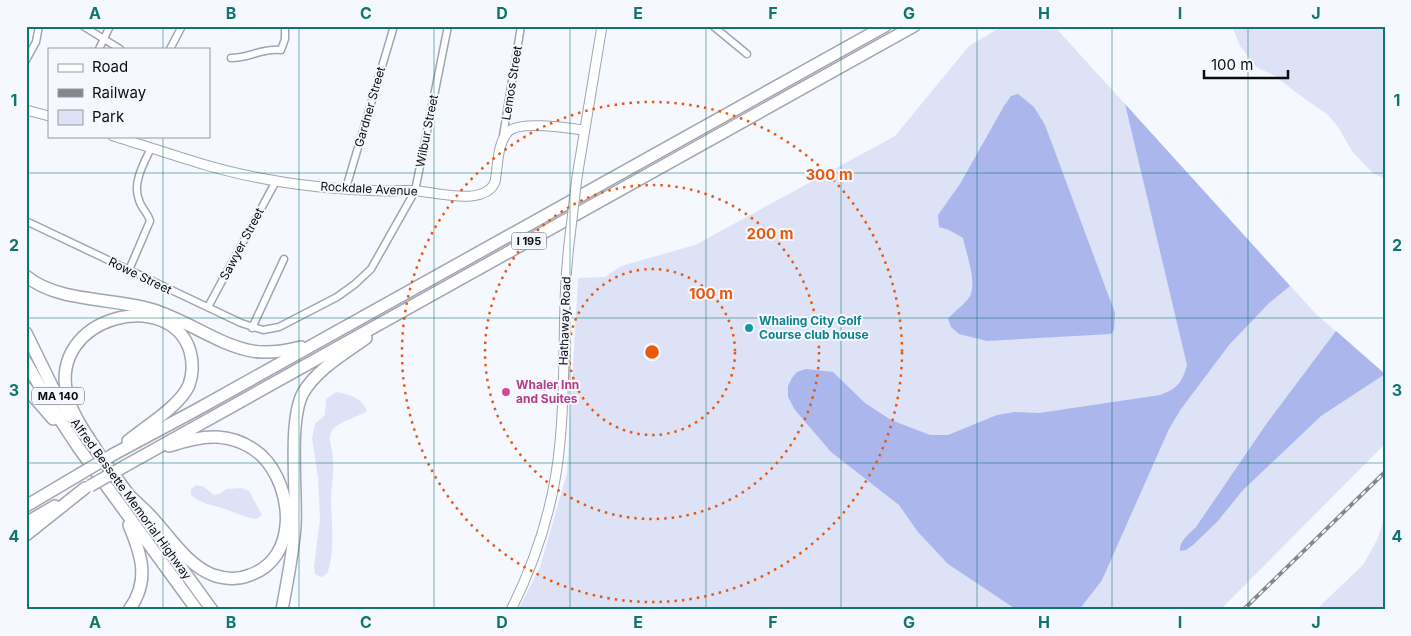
<svg xmlns="http://www.w3.org/2000/svg" width="1411" height="636" font-family="Inter,sans-serif">
  <style>
    .green { fill: #dde2f6 }
    .forest { fill: #aab6ec }
    .lines { fill: none; stroke-linecap: round; stroke-linejoin: round }
    .minor-casing { stroke: #a2a5b0; stroke-width: 9 }
    .secondary-casing { stroke: #a2a5b0; stroke-width: 11 }
    .motorway-casing { stroke: #a2a5b0; stroke-width: 14 }
    .minor { stroke: #fff; stroke-width: 6 }
    .secondary { stroke: #fff; stroke-width: 9 }
    .motorway { stroke: #fff; stroke-width: 11 }
    .rail-casing { stroke: #86878c; stroke-width: 4 }
    .rail { stroke: #f6f8ff; stroke-width: 2; stroke-dasharray: 5.5; stroke-linecap: butt }
    .secondary-bridge-casing { stroke: #a2a5b0; stroke-width: 11; stroke-linecap: butt }
    .motorway-bridge-casing { stroke: #a2a5b0; stroke-width: 14; stroke-linecap: butt }
    .secondary-bridge { stroke: #fff; stroke-width: 9 }
    .motorway-bridge { stroke: #fff; stroke-width: 11 }
    .grid { fill: none; stroke: #0f766e; stroke-width: 1; stroke-opacity: 0.55 }
    .ring { fill: none; stroke: #e8590c; stroke-width: 2.5; stroke-dasharray: 2.5 5 }
    .culture-dot { fill: #0f9aa8; stroke: #f6f8ff; stroke-width: 2 }
    .hotel-dot { fill: #d1479c; stroke: #f6f8ff; stroke-width: 2 }
    .labels { text-anchor: middle; stroke-width: 4; stroke-linejoin: round; paint-order: stroke }
    .shield { fill: #f6f8ff; stroke: #525358; stroke-width: 1 }
    .shield-label { font-size: 11px; font-weight: bold; fill: #0c0c10 }
    .street-label { font-size: 12px; fill: #0c0c10; stroke: #f6f8ff }
    .culture-label { font-size: 12px; font-weight: bold; fill: #0d838f; stroke: #f6f8ff; text-anchor: start }
    .hotel-label { font-size: 12px; font-weight: bold; fill: #b23c85; stroke: #f6f8ff; text-anchor: start }
    .centre { fill: #e8590c; stroke: #f6f8ff; stroke-width: 2.5 }
    .ring-label { font-size: 15px; text-anchor: middle; font-weight: bold; fill: #e8590c; stroke: #f6f8ff; stroke-width: 4; stroke-linejoin: round; paint-order: stroke }
    .neatline { fill: none; stroke: #0f766e; stroke-width: 2 }
    .grid-label { font-size: 16px; text-anchor: middle; font-weight: bold; fill: #0f766e }
  </style>
  <rect width="100%" height="100%" fill="#f6f8ff"/>
  <g class="green">
    <polygon points="1003,26 1054,26 1316,314 1385,374 1385,444 1220,610 518,610 540,567 567,473 578,278 605,277 621,266 695,245 895,136 969,46"/>
    <polygon points="1232,26 1385,26 1385,179 1373,173 1365,165 1352,151 1338,127 1328,115 1294,91 1275,76 1256,67 1240,46"/>
    <path d="M336 392C348 394 363 398 367 411 358 417 340 421 333 429 326 437 333 449 333 458 334 471 332 484 331 497 331 522 336 549 327 574L321 577 315 574 314 567 320 519 318 478 312 438 315 424 325 415 326 399Z"/>
    <path d="M196 485 204 487 214 495 219 494 227 489 242 488 249 491 262 515 256 519C244 517 236 513 225 509 213 505 201 504 191 495V489Z"/>
    <polygon points="1385,517 1385,610 1318,610 1320,606 1363,565 1377,540"/>
  </g>
  <g class="forest">
    <path d="M1018 94 1034 107 1045 125 1115 313 1114 330 1111 334 987 341 959 334 951 327 948 319C954 311 962 307 968 299 979 287 966 253 963 238L949 230 939 227 938 215 960 184 1004 106 1011 96Z"/>
    <path d="M1125 104 1290 286 1269 303 1229 345 1181 409 1169 429 1102 580 1079 610H1017L948 564 918 532 899 505 831 452 795 410 788 397V386L792 378 797 372 806 369 833 372 865 403 891 420 930 435H948L997 415 1015 412 1039 413 1160 395C1177 389 1182 383 1187 365Z"/>
    <path d="M1336 331 1385 374 1321 416 1243 490 1217 522 1193 545 1186 550 1180 551C1179 541 1189 534 1196 527L1267 423Z"/>
  </g>
  <g class="lines">
    <g class="minor-casing">
      <g id="minor">
        <polyline points="83,26 120,49"/>
        <polyline points="713,26 747,54"/>
        <polyline points="99,49 110,26"/>
        <polyline points="170,49 182,26"/>
        <path d="M231 58C250 58 261 48 281 50L285 39V26"/>
        <polyline points="26,60 36,42 39,26"/>
        <polyline points="503,136 521,26"/>
        <polyline points="346,188 394,26"/>
        <polyline points="28,222 241,323 263,330 279,327 337,297 355,284 371,269 415,191 448,26"/>
        <path d="M129 270 150 221C148 213 141 208 139 200 132 183 144 163 151 148"/>
        <polyline points="208,307 276,181"/>
        <polyline points="252,328 284,259"/>
      </g>
    </g>
    <g class="secondary-casing">
      <g id="secondary">
        <polyline points="26,110 49,116"/>
        <path d="M113 136C160 150 207 168 255 177 298 186 343 190 387 191 397 191 408 190 418 191 439 193 485 206 495 182 498 167 497 145 507 133 516 120 569 128 583 130"/>
        <polyline points="577,177 602,26"/>
        <path d="M511 610C537 558 555 500 560 442 567 373 561 304 570 236"/>
      </g>
    </g>
    <g class="motorway-casing">
      <g id="motorway">
        <path d="M26 276C57 302 112 298 150 309 186 319 216 344 252 351 269 354 285 351 301 347"/>
        <polyline points="26,333 52,386 70,416"/>
        <polyline points="26,362 51,406 78,447 197,610"/>
        <polyline points="26,388 53,419"/>
        <polyline points="98,453 134,502"/>
        <path d="M99 454C87 435 72 415 67 394 49 316 170 287 190 351 193 362 193 374 189 385 180 406 146 426 128 441"/>
        <polyline points="114,454 198,409 885,26"/>
        <polyline points="125,466 914,26"/>
        <path d="M131 497C139 505 148 512 155 521 172 540 188 565 213 575 225 579 238 580 250 575 299 558 294 488 262 456 250 445 234 438 217 437 201 436 184 441 169 446"/>
        <polyline points="26,506 80,474"/>
        <polyline points="26,523 55,506"/>
        <polyline points="149,523 212,610"/>
        <polyline points="26,535 85,488"/>
        <path d="M129 610C150 581 142 556 129 525"/>
        <path d="M282 610C287 582 293 554 295 526 297 492 288 421 303 393 317 369 344 354 366 338"/>
      </g>
    </g>
    <use href="#minor" class="minor"/>
    <use href="#secondary" class="secondary"/>
    <use href="#motorway" class="motorway"/>
    <g class="rail-casing">
      <polyline id="rail" points="1243,610 1385,472"/>
    </g>
    <use href="#rail" class="rail"/>
    <g class="secondary-bridge-casing">
      <polyline id="secondary-bridge" points="570,236 577,177"/>
    </g>
    <g class="motorway-bridge-casing">
      <g id="motorway-bridge">
        <polyline points="80,474 114,454"/>
        <polyline points="90,486 125,466"/>
      </g>
    </g>
    <use href="#secondary-bridge" class="secondary-bridge"/>
    <use href="#motorway-bridge" class="motorway-bridge"/>
  </g>
  <path class="grid" d="M163 26V49M299 26V610M434 26V610M570 26V610M706 26V610M841 26V610M977 26V610M1112 26V610M1248 26V610M163 136V610M26 173H1385M26 318H1385M26 463H1385"/>
  <g class="ring">
    <circle cx="652" cy="352" r="83"/>
    <circle cx="652" cy="352" r="167"/>
    <circle cx="652" cy="352" r="250"/>
  </g>
  <circle class="culture-dot" cx="749" cy="328" r="5"/>
  <circle class="hotel-dot" cx="506" cy="392" r="5"/>
  <g class="labels">
    <g class="shield">
      <rect x="511.5" y="232.5" width="35" height="17" rx="4"/>
      <rect x="32" y="387.5" width="52" height="17" rx="4"/>
    </g>
    <g class="shield-label">
      <text x="529" y="245">I 195</text>
      <text x="58" y="400">MA 140</text>
    </g>
    <g class="street-label">
      <text transform="translate(512 83) rotate(-81)" y="4">Lemos Street</text>
      <text transform="translate(370 107) rotate(-74)" y="4">Gardner Street</text>
      <text transform="translate(427 131) rotate(-79)" y="4">Wilbur Street</text>
      <text transform="translate(369 189) rotate(3)" y="4">Rockdale Avenue</text>
      <text transform="translate(242 244) rotate(-62)" y="4">Sawyer Street</text>
      <text transform="translate(140 276) rotate(26)" y="4">Rowe Street</text>
      <text transform="translate(565 321) rotate(-88)" y="4">Hathaway Road</text>
      <text transform="translate(131 499) rotate(54)" y="4">Alfred Bessette Memorial Highway</text>
    </g>
    <g class="culture-label">
      <text x="759" y="325">Whaling City Golf<tspan x="759" dy="14">Course club house</tspan></text>
    </g>
    <g class="hotel-label">
      <text x="516" y="389">Whaler Inn<tspan x="516" dy="14">and Suites</tspan></text>
    </g>
  </g>
  <circle cx="652" cy="352" r="8" class="centre"/>
  <g class="ring-label">
    <text x="829" y="180">300 m</text>
    <text x="770" y="239">200 m</text>
    <text x="711" y="299">100 m</text>
  </g>
  <rect width="1411" height="636" fill="none" stroke="#f6f8ff" stroke-width="55"/>
  <rect x="48" y="48" width="162" height="90" fill="#f6f8ff" stroke="#989a9f"/>
  <rect x="58" y="64" width="25" height="8" fill="#ffffff" stroke="#989a9f"/>
  <text x="92" y="72" font-size="15" fill="#0c0c10">Road</text>
  <rect x="58" y="89" width="25" height="8" fill="#86878c" stroke="#989a9f"/>
  <text x="92" y="98" font-size="15" fill="#0c0c10">Railway</text>
  <rect x="58" y="110" width="25" height="15" fill="#dde2f6" stroke="#989a9f"/>
  <text x="92" y="122" font-size="15" fill="#0c0c10">Park</text>
  <path d="M1204 70v8h84v-8" fill="none" stroke="#0c0c10" stroke-width="2.5"/>
  <text x="1211" y="70" font-size="15" fill="#0c0c10" stroke="#f6f8ff" stroke-width="4" paint-order="stroke">100 m</text>
  <rect x="28" y="28" width="1356" height="580" class="neatline"/>
  <g class="grid-label">
    <text x="95" y="19">A</text>
    <text x="231" y="19">B</text>
    <text x="366" y="19">C</text>
    <text x="502" y="19">D</text>
    <text x="638" y="19">E</text>
    <text x="773" y="19">F</text>
    <text x="909" y="19">G</text>
    <text x="1044" y="19">H</text>
    <text x="1180" y="19">I</text>
    <text x="1316" y="19">J</text>
    <text x="14" y="106">1</text>
    <text x="1397" y="106">1</text>
    <text x="14" y="251">2</text>
    <text x="1397" y="251">2</text>
    <text x="14" y="396">3</text>
    <text x="1397" y="396">3</text>
    <text x="14" y="542">4</text>
    <text x="1397" y="542">4</text>
    <text x="95" y="628">A</text>
    <text x="231" y="628">B</text>
    <text x="366" y="628">C</text>
    <text x="502" y="628">D</text>
    <text x="638" y="628">E</text>
    <text x="773" y="628">F</text>
    <text x="909" y="628">G</text>
    <text x="1044" y="628">H</text>
    <text x="1180" y="628">I</text>
    <text x="1316" y="628">J</text>
  </g>
</svg>
